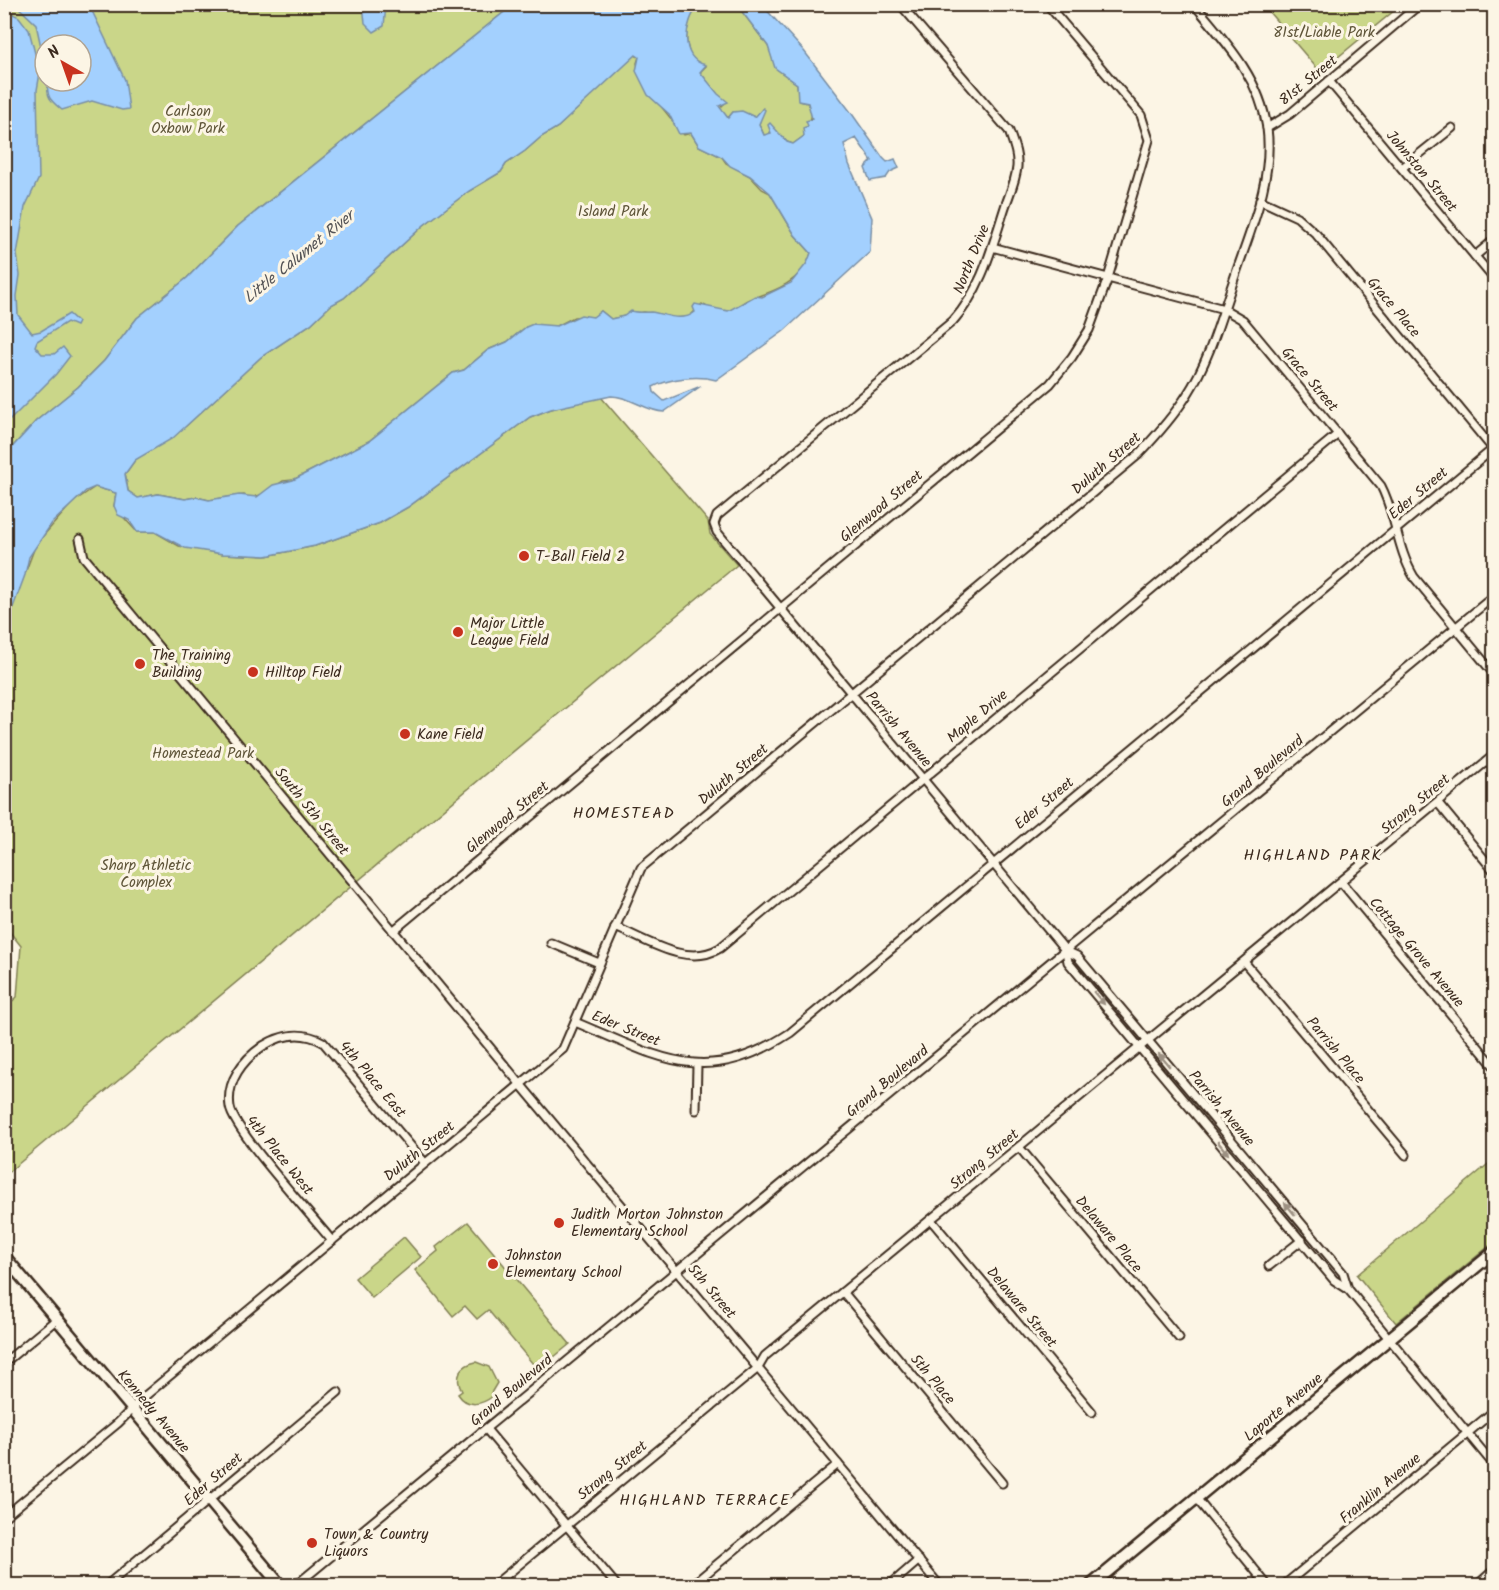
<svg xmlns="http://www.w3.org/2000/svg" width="1499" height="1590" font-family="Kalam,sans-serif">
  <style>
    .green { fill: #cad689; stroke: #828054; stroke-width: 1.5; fill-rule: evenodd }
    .water { fill: #a3d0fe; stroke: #798ea4; stroke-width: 1.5; fill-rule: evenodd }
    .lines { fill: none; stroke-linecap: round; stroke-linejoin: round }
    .street-casing { stroke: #3b2a1e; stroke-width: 11 }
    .secondary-casing { stroke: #3b2a1e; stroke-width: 15 }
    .street { stroke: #fcf5e5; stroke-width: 7 }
    .secondary { stroke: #fcf5e5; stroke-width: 10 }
    .oneway { fill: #9c9082 }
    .poi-dot { fill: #c8321e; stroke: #fcf5e5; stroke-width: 2 }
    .labels { text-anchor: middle; stroke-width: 6; stroke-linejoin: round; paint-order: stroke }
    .park-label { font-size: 15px; fill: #5f5539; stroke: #fcf5e5 }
    .street-label { font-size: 15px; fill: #3b2a1e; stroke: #fcf5e5 }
    .poi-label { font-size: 15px; fill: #3b2a1e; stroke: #fcf5e5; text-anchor: start }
    .water-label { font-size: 16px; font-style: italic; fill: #555456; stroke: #fcf5e5 }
    .neighbourhood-label { font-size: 16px; letter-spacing: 1.5px; fill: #3b2a1e; stroke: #fcf5e5 }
  </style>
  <rect width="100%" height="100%" fill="#fcf5e5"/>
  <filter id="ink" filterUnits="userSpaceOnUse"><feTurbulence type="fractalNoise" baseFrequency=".0167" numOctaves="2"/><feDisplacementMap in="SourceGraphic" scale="12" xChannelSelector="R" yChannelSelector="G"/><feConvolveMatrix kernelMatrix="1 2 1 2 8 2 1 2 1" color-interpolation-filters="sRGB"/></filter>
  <g filter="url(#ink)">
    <g class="green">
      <path d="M5 5H513L238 226 187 278 137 318 104 361 78 387 36 421 5 455ZM45 45H81V81H45Z"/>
      <path d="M699 5H737L768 46 777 69 797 84 799 101 808 103 812 115 804 136 793 144 787 142 774 129 767 136 764 135 759 124 763 108 755 118 733 112 728 118 719 109 724 104 700 72 706 66 695 62C681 45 686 19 699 5Z"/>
      <polygon points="1263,5 1401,5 1320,72"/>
      <path d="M635 55 639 57 637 63 643 84 684 135 691 133 699 146 722 157 726 163 750 176 762 189 770 193 795 235 811 253C804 281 773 292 750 299 742 301 738 309 729 311 721 312 709 309 702 304L689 317 673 318 644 312 611 319 601 311 594 317H574L557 326 526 327 507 342 488 350 464 370 453 373 369 441 293 480 283 481 264 494 250 498 244 495 209 500 196 497 185 499 158 494 138 498 128 491 125 474 135 460 186 426 261 357 311 324 331 305 344 298 424 225 469 191 501 172 506 164 525 151 541 137 558 127Z"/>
      <path d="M601 397 708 521 710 534 737 565 5 1175V1008L17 997 21 946 5 926 4 629 36 544 73 502 95 487 116 493 114 506C122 516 129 523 137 532H155L179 546 223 554 266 556 315 546 380 523 408 507 530 417 551 409Z"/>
      <polygon points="1494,1159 1494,1242 1396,1323 1357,1275"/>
      <polygon points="468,1222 570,1344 538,1370 488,1310 477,1319 465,1306 453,1316 415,1270 438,1251 436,1247"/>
      <polygon points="404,1237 421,1257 372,1298 355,1278"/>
      <path d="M476 1362 489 1367 497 1383 491 1393 493 1396C482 1405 467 1408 458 1394L462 1391C454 1377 460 1365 476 1362Z"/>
    </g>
    <g class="water">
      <path d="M690 4 693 7 699 5C684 22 679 59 706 65L700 72 718 94 728 102 719 106 728 118 733 112 742 111 755 117 763 108 765 110 759 124 764 135 771 133 768 125 770 123 787 142 793 144 804 136 803 128 808 126 806 121 812 119 808 103 798 101 797 84 775 68 768 46 737 5H762L804 51 850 111 883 158 887 162 895 159 899 168 890 172 886 178 870 181 865 168 872 161 856 138 844 144 849 164 872 218 870 252 784 331 716 380C698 375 670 378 653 387L654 392 664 401 701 386 664 412C645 411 630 396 611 396L551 409 530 417 408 507 380 523 315 546 266 556 223 554 185 548 155 532H137L129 520 118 515 114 506 116 493 95 487 86 491 52 523 29 557 25 575 5 629V455L36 421 78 387 104 361 137 318 187 278 238 226 513 5ZM636 55 639 57 636 71 648 95 669 114 679 134 691 133 699 146 722 157 730 166 750 176 770 193 795 235 811 253 807 263 791 283 762 297 755 296 728 311 695 304 693 307 695 312C682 323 665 314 651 312 644 312 637 313 631 311L624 316 611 319 601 311 593 317 581 315 557 326 533 324 526 327 507 342 488 350 464 370 453 373 369 441 293 480 273 485 257 497 239 495 209 500 196 497 185 499 158 494 138 498 128 491 125 474 135 460 173 438 261 357 311 324 331 305 344 298 424 225 469 191 501 172 506 164 525 151 541 137 558 127Z"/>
      <path d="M16 5H85L92 11 125 80 129 109 122 110 92 101 62 110C50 100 46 97 48 81H81V45H45V65L36 24Z"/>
      <polygon points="363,5 386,5 384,26 374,32 365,23"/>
      <polygon points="5,10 19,17 29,30 40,73 37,90 39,178 25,207 17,254 20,275 17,296 18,315 32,333 41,331 69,314 78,322 76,326 67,322 37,341 35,346 42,354 54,354 63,347 70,356 56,374 5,425"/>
    </g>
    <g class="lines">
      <g class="street-casing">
        <g id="street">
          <path d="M900 4 1009 131C1013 143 1018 154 1017 167 1016 180 1009 195 1005 207 992 247 982 289 953 321L717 516 714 524 717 532 1066 951 1077 956 1343 1273 1348 1289"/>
          <polyline points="1329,81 1494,279"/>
          <polyline points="1267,128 1290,114 1420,4"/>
          <polyline points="1402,168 1452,128"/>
          <path d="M992 247 1224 309 1243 320 1381 486C1396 515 1397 549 1414 577L1494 674"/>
          <polyline points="1475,256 1494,240"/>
          <polyline points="80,539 84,557 521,1085 940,1586"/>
          <polyline points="1438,803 1494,871"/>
          <polyline points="1342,883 1494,1066"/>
          <path d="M615 927C647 940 687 968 720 948L1338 434"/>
          <polyline points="393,931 1050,384 1072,357 1089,330 1108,278 1149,140 1141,115 1047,4"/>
          <polyline points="551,943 599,963"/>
          <polyline points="1066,951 1068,962 1334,1280 1348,1289 1494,1465"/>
          <polyline points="1245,963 1406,1155"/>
          <path d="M575 1022C660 1057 704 1089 790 1033L1493 449 1316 234 1297 217 1260 200"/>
          <polyline points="696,1110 697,1065"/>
          <polyline points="1019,1147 1179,1338"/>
          <polyline points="931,1220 1092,1412"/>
          <path d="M332 1241C313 1217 233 1130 230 1107 226 1081 243 1060 263 1046 282 1034 303 1031 323 1042L425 1163"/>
          <polyline points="1269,1266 1302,1240"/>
          <polyline points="843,1292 1002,1483"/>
          <polyline points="4,1363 57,1319"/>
          <polyline points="486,1429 617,1586"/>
          <polyline points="1196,1498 1268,1586"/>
          <path d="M4 1517 118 1423 145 1396 563 1049 641 868 1138 455C1156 436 1173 417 1187 395 1209 361 1220 320 1233 282 1249 233 1274 180 1267 128 1260 78 1225 41 1194 4"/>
          <polyline points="106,1586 338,1392"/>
          <polyline points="295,1586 1494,596"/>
          <polyline points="493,1586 758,1368 765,1356 1494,755"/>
          <polyline points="691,1586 838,1464"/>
          <polyline points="889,1586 919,1560"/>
          <polyline points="1283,1586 1494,1411"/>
          <polyline points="1476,1586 1494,1570"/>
        </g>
      </g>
      <g class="secondary-casing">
        <g id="secondary">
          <polyline points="4,1256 281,1586"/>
          <polyline points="1090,1586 1494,1252"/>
        </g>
      </g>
      <use href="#street" class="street"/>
      <use href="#secondary" class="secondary"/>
    </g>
    <defs><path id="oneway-solid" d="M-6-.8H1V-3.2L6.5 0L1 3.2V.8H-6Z" transform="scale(1.5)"/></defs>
    <g class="oneway">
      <use href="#oneway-solid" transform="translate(1099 998) rotate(50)"/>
      <use href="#oneway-solid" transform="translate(1164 1060) rotate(-130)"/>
      <use href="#oneway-solid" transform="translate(1223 1148) rotate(50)"/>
      <use href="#oneway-solid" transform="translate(1290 1209) rotate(-130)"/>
    </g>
  </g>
  <g class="poi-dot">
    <circle cx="524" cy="556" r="6"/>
    <circle cx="458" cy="632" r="6"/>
    <circle cx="140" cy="664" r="6"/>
    <circle cx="253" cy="672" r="6"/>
    <circle cx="405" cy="734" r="6"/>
    <circle cx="559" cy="1223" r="6"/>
    <circle cx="493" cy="1264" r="6"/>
    <circle cx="312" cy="1543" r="6"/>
  </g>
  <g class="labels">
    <g class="park-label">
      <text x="1324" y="37">81st/Liable Park</text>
      <text x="188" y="116">Carlson<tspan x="188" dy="17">Oxbow Park</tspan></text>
      <text x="613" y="216">Island Park</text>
      <text x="203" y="758">Homestead Park</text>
      <text x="146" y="870">Sharp Athletic<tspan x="146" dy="17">Complex</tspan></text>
    </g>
    <g class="street-label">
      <text transform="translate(1308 80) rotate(-39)" y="5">81st Street</text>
      <text transform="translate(1422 171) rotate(50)" y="5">Johnston Street</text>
      <text transform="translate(971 259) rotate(-68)" y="5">North Drive</text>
      <text transform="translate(1394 307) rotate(50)" y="5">Grace Place</text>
      <text transform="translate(1310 379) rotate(50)" y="5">Grace Street</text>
      <text transform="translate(1106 463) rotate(-41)" y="5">Duluth Street</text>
      <text transform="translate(1418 493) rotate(-40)" y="5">Eder Street</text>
      <text transform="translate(881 506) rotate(-40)" y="5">Glenwood Street</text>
      <text transform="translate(977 716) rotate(-40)" y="5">Maple Drive</text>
      <text transform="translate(899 729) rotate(50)" y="5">Parrish Avenue</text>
      <text transform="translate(1262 771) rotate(-40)" y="5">Grand Boulevard</text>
      <text transform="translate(733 774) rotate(-40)" y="5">Duluth Street</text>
      <text transform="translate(1044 803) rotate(-40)" y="5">Eder Street</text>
      <text transform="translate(1415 804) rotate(-40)" y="5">Strong Street</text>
      <text transform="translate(312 811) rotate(51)" y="5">South 5th Street</text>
      <text transform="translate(507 817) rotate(-40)" y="5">Glenwood Street</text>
      <text transform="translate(1417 952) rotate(50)" y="5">Cottage Grove Avenue</text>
      <text transform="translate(626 1028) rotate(22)" y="5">Eder Street</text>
      <text transform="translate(1336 1050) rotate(50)" y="5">Parrish Place</text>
      <text transform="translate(373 1079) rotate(50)" y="5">4th Place East</text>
      <text transform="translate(887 1081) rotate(-40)" y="5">Grand Boulevard</text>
      <text transform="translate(1222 1108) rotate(50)" y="5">Parrish Avenue</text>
      <text transform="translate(419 1151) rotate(-39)" y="5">Duluth Street</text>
      <text transform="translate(280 1155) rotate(51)" y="5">4th Place West</text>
      <text transform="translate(984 1159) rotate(-40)" y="5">Strong Street</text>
      <text transform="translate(1109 1234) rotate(50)" y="5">Delaware Place</text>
      <text transform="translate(712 1291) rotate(50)" y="5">5th Street</text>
      <text transform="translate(1022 1307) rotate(50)" y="5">Delaware Street</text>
      <text transform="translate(933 1379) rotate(50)" y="5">5th Place</text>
      <text transform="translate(511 1390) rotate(-40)" y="5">Grand Boulevard</text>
      <text transform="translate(1283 1407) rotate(-40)" y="5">Laporte Avenue</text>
      <text transform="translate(154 1411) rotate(50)" y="5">Kennedy Avenue</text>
      <text transform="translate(612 1470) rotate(-39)" y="5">Strong Street</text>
      <text transform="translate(213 1479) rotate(-41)" y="5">Eder Street</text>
      <text transform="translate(1380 1488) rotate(-40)" y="5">Franklin Avenue</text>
    </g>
    <g class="poi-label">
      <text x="536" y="561">T-Ball Field 2</text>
      <text x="470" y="628">Major Little<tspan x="470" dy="17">League Field</tspan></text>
      <text x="152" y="660">The Training<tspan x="152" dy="17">Building</tspan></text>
      <text x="265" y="677">Hilltop Field</text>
      <text x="417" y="739">Kane Field</text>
      <text x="571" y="1219">Judith Morton Johnston<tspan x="571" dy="17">Elementary School</tspan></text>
      <text x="505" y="1260">Johnston<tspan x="505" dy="17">Elementary School</tspan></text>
      <text x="324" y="1539">Town &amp; Country<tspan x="324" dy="17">Liquors</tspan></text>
    </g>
    <g class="water-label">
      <text transform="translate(298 256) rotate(-39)" y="6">Little Calumet River</text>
    </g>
    <g class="neighbourhood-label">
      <text x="624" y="818">HOMESTEAD</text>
      <text x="1313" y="860">HIGHLAND PARK</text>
      <text x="705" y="1505">HIGHLAND TERRACE</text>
    </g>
  </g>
  <rect width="1499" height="1590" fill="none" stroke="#fcf5e5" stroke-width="24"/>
  <rect x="12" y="12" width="1475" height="1566" fill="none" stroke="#3b2a1e" stroke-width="2" filter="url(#ink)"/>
  <g transform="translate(63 63) rotate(320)"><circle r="28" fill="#fcf5e5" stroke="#afa495" stroke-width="1.5"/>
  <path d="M0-4.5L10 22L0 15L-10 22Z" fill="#c8321e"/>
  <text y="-9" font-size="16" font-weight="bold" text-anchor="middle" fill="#3b2a1e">N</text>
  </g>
</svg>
